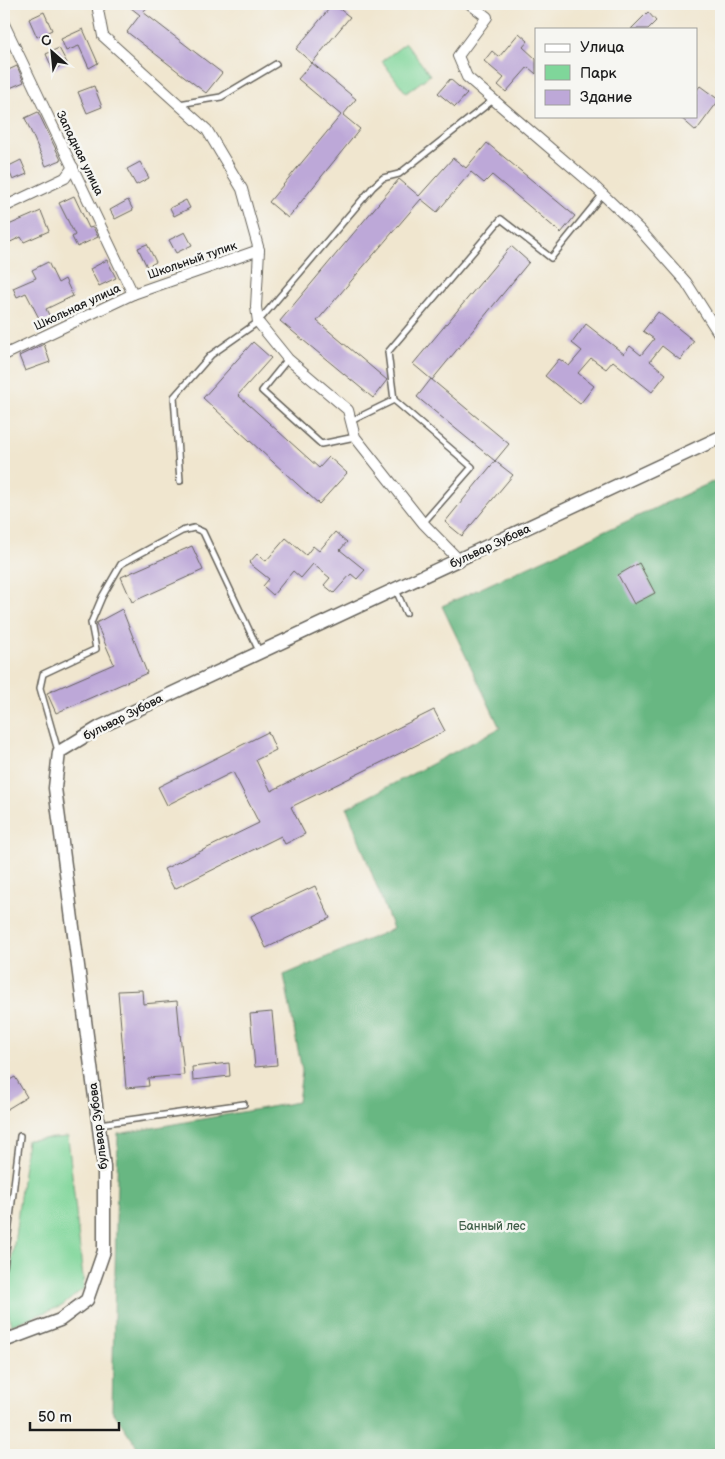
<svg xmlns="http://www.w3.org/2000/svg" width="725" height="1459" font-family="'Balsamiq Sans',sans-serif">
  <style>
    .green { fill: #7fd69a; stroke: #4e795b }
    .forest { fill: #67b782; stroke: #426a4f }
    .building { fill: #bda8d8 }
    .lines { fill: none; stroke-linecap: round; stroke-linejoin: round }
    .service-casing { stroke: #66635b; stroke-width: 8 }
    .minor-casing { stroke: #66635b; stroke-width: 12 }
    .tertiary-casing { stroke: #66635b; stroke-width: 15 }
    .service { stroke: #fff; stroke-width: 5 }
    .minor { stroke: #fff; stroke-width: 10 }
    .tertiary { stroke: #fff; stroke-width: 12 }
    .labels { text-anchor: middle; stroke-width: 5; stroke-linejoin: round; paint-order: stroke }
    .street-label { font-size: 12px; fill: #1c1c1c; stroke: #f6f6f2 }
    .park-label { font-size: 12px; fill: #3f5d48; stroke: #f6f6f2 }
  </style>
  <rect width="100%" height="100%" fill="#f6f6f2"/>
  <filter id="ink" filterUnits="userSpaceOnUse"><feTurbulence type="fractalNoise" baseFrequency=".02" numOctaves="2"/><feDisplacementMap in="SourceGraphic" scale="10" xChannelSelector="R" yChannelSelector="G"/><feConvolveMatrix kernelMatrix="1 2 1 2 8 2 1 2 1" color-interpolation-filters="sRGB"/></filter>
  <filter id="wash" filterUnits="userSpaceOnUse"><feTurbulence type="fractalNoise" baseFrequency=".0096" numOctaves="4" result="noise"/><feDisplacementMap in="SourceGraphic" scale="20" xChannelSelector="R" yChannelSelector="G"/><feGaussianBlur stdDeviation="1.12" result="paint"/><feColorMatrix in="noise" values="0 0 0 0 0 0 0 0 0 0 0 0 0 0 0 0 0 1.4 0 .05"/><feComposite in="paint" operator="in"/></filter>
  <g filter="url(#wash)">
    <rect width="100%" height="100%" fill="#f0e6cf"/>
    <g class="green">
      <polygon points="406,43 430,75 406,93 382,61"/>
      <polygon points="68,1137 84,1288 62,1306 11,1325 5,1298 11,1269 27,1140"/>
    </g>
    <polygon class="forest" points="721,478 721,1447 698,1455 143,1455 112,1410 118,1134 298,1102 302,1071 284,975 393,929 347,808 500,728 442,606"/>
    <g id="blocks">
      <g class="building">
        <polygon points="126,4 150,4 143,12 222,73 206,93 127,32 140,15"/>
        <polygon points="333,4 350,17 312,63 296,49"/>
        <polygon points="44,12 52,30 37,37 29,19"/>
        <polygon points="648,12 656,21 648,29 631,29"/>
        <polygon points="83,29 98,63 89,68 79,46 66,51 61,39"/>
        <polygon points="519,33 528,41 523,47 536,59 536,74 528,67 506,92 498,85 504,78 484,61 492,51 499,57"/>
        <polygon points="59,48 67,63 53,70 46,54"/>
        <polygon points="312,63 356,99 343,115 360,129 288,218 269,202 341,115 298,79"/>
        <polygon points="17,66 24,82 10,88 4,72"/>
        <polygon points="450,79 467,94 455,107 438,93"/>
        <polygon points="94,86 102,107 87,113 78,92"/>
        <polygon points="700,86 719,100 696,131 679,116 696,116 696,91"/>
        <polygon points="38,112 61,160 46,166 25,118"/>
        <polygon points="487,143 575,216 561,233 492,175 484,183 471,172 437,212 421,199 317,321 387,380 373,398 280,321 399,179 419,196 453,158 466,168"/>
        <polygon points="21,160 27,174 13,180 7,167"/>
        <polygon points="140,162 149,178 136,185 127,169"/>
        <polygon points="74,196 89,228 93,227 98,237 77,247 72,237 75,235 59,203"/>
        <polygon points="128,200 133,210 115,219 110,210"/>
        <polygon points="186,200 190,208 174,216 170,208"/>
        <polygon points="41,211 49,231 24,242 21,237 4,245 4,227"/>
        <polygon points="185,232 192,245 176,253 169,240"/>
        <polygon points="147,244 156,262 147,267 138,248"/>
        <polygon points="511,246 529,262 432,380 413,364"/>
        <polygon points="107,260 116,278 99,286 90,269"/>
        <polygon points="48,262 58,283 65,279 73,296 46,309 51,319 42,324 26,293 17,297 13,288 36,278 32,270"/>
        <polygon points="658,312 694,341 680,360 662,346 650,361 666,374 652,392 613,361 606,369 591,358 578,373 594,386 580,404 545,376 559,359 569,366 582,351 572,343 586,324 624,354 630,346 641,355 654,339 643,331"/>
        <polygon points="253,342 271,358 238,395 319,468 329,457 347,473 319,504 203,398"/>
        <polygon points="44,344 50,362 25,371 19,356"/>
        <polygon points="431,379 509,444 495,461 417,397"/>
        <polygon points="495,461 513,475 462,536 445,522"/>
        <polygon points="335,532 347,542 340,550 365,570 357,579 351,574 334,593 324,585 330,578 313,564 301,578 293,571 273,595 263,586 269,579 249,563 257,554 266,561 286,538 306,555 313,546 319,551"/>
        <polygon points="192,546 203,570 132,602 121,577"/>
        <polygon points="639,563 655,593 634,604 618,575"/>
        <polygon points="122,609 147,673 56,713 47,693 114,664 96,623"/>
        <polygon points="434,710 445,731 291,807 305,834 285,844 281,836 174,889 164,869 259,823 233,772 167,805 158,787 268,732 276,750 256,760 271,791"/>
        <polygon points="315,886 330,918 266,948 251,916"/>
        <polygon points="142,990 143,1004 177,1001 184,1075 148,1078 149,1086 126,1088 118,991"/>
        <polygon points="272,1012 277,1065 255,1067 250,1014"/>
        <polygon points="229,1063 230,1076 193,1080 192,1067"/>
        <polygon points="15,1077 27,1097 4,1111 4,1083"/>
      </g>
    </g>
  </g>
  <g filter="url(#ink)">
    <use href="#blocks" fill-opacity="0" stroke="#66635b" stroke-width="1"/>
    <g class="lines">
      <g class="service-casing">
        <g id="service">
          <polyline points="179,104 221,97 276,64"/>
          <polyline points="288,359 262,391 321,444 355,437"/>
          <polyline points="394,400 388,352 501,219 551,258 603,194"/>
          <polyline points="351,421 394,400 472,467 423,523"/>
          <polyline points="180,481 174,397 211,355 258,322 373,187 383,178 399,174 493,100"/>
          <polyline points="396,590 406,613"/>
          <polyline points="58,751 40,688 43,674 96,649 91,623 102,597 121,564 182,531 194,528 203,532 259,651"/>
          <polyline points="99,1124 244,1104"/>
          <polyline points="4,1267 20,1136"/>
          <polyline points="4,1330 13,1337"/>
        </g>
      </g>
      <g class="minor-casing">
        <g id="minor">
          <polyline points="101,4 98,10 103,36 207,130 242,189 259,250 256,307 258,322 288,359 348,410 355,437 423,523 460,561"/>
          <polyline points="470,4 487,17 458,56 467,77 593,185 639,229 686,282 721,337"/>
          <polyline points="4,24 133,294"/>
          <polyline points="4,207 65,178 73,167"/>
          <polyline points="4,355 133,294 259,250"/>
        </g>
      </g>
      <g class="tertiary-casing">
        <polyline id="tertiary" points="4,1341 60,1320 87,1300 104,1251 104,1167 55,788 59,752 100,727 721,437"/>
      </g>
      <use href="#service" class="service"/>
      <use href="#minor" class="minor"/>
      <use href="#tertiary" class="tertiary"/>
    </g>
  </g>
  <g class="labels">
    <g class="street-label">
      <text transform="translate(80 153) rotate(64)" y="4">Западная улица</text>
      <text transform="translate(192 260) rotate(-19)" y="4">Школьный тупик</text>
      <text transform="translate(77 307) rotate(-25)" y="4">Школьная улица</text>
      <text transform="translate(490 546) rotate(-25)" y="4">бульвар Зубова</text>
      <text transform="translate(123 717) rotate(-27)" y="4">бульвар Зубова</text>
      <text transform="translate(98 1126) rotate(-97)" y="4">бульвар Зубова</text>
    </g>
    <g class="park-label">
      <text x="492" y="1230">Банный лес</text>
    </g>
  </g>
  <rect width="725" height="1459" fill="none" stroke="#f6f6f2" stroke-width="20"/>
  <rect x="535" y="28" width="162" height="90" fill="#f6f6f2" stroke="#9f9f9c"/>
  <rect x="545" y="44" width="25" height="8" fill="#ffffff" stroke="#9f9f9c"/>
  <text x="580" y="52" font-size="15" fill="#1c1c1c">Улица</text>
  <rect x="545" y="65" width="25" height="15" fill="#7fd69a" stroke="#9f9f9c"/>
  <text x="580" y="78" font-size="15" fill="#1c1c1c">Парк</text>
  <rect x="545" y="90" width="25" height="15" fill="#bda8d8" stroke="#9f9f9c"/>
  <text x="580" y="102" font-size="15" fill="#1c1c1c">Здание</text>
  <g transform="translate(52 52) rotate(333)" stroke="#f6f6f2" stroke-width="4" paint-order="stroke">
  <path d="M0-4L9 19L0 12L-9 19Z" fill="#1c1c1c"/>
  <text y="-8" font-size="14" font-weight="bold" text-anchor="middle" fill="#1c1c1c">С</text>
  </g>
  <path d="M30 1422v8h89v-8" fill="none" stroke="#1c1c1c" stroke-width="2.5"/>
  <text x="38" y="1422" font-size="15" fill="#1c1c1c" stroke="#f6f6f2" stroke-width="4" paint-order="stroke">50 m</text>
</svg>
